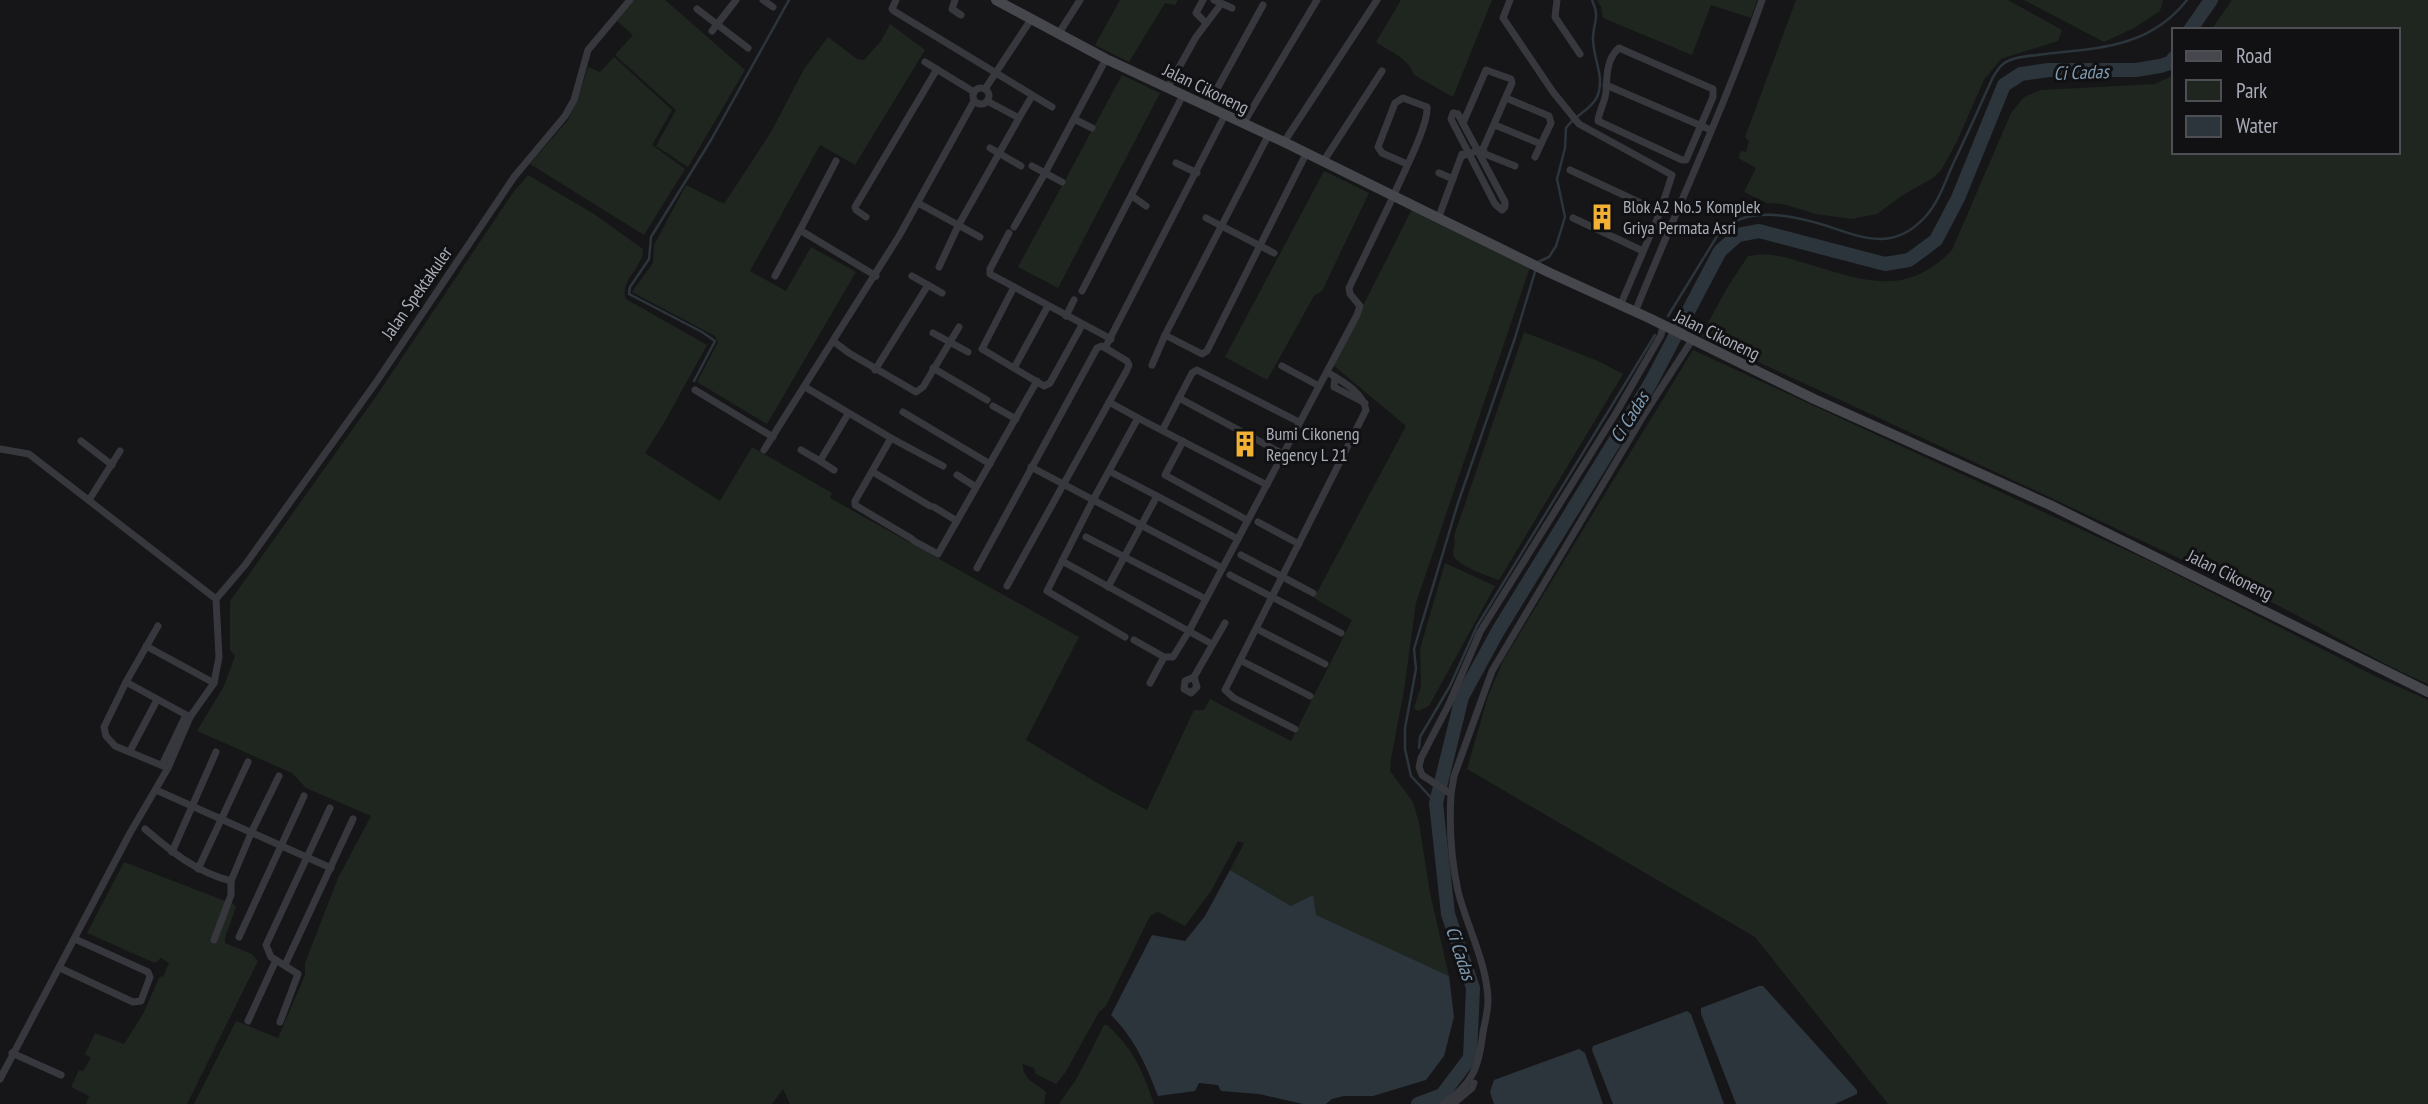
<svg xmlns="http://www.w3.org/2000/svg" width="2428" height="1104" font-family="'PT Sans Narrow',sans-serif">
  <style>
    .green { fill: #1e261f }
    .water { fill: #2c353c }
    .lines { fill: none; stroke-linecap: round; stroke-linejoin: round }
    .stream { stroke: #2c353c; stroke-width: 2.5 }
    .river { stroke: #2c353c; stroke-width: 14 }
    .street { stroke: #37383d; stroke-width: 7 }
    .secondary { stroke: #45474d; stroke-width: 10 }
    .labels { text-anchor: middle; stroke-width: 6; stroke-linejoin: round; paint-order: stroke }
    .street-label { font-size: 18px; fill: #a8adb8; stroke: #111113 }
    .poi-label { font-size: 18px; fill: #a8adb8; stroke: #111113; text-anchor: start }
    .water-label { font-size: 19px; font-style: italic; fill: #7f9bb3; stroke: #111113 }
  </style>
  <rect width="100%" height="100%" fill="#161618"/>
  <g class="green">
    <polygon points="634,0 665,0 745,70 688,167 656,146 676,110 615,55 633,35 617,21"/>
    <polygon points="1120,0 1178,0 1175,5 1165,3 1129,62 1095,45"/>
    <path d="M1401 0H1492L1453 97 1414 75C1409 58 1390 52 1376 42Z"/>
    <polygon points="1597,0 1757,0 1751,18 1711,5 1692,55 1603,18 1601,7"/>
    <polygon points="1796,0 2008,0 2062,30 2058,41 2001,59 1984,80 1957,141 1942,169 1933,178 1903,195 1877,214 1851,219 1816,214 1783,204 1767,203 1744,192 1756,168 1738,158 1741,151 1746,152 1749,141 1745,137"/>
    <polygon points="2024,0 2163,0 2160,11 2134,28 2104,42"/>
    <path d="M2232 0H2428V684C2370 660 2316 623 2259 596 2073 508 1888 421 1701 336L1727 288 1748 256C1769 252 1780 256 1801 262 1859 278 1903 301 1952 250L2011 113 2024 97 2041 90 2155 84 2174 75V152H2398V30H2211Z"/>
    <polygon points="890,24 925,50 855,165 820,145 750,271 786,291 811,247 856,272 767,424 697,382 718,342 715,336 632,292 653,263 654,245 686,185 724,204 771,132 804,69 828,37 857,59 864,60 881,41"/>
    <polygon points="614,57 672,110 652,145 685,169 644,235 530,164 568,120 578,98 588,67 600,72"/>
    <polygon points="1122,75 1160,93 1058,288 1018,267"/>
    <polygon points="1324,171 1369,193 1322,291 1314,296 1267,380 1225,357"/>
    <path d="M528 175 594 214 643 249C644 267 619 280 626 299L707 345 664 423 645 453 720 501 752 447 832 493 830 498 1079 637 1026 740 1111 791 1147 810 1194 710H1204L1210 699 1291 741 1352 620 1314 598 1406 426 1333 365 1412 209 1530 267 1416 603 1404 690 1391 759 1390 771 1413 802 1419 823 1430 893 1449 976 1291 906 1230 870 1244 843 1238 841 1211 891 1185 926 1158 912 1150 916 1106 1006 1099 1012 1065 1073 1056 1084 1036 1074 1034 1068 1023 1064C1022 1080 1036 1083 1046 1092L1044 1104H790L783 1089 772 1104H194L236 1021 278 1038 305 975V963L338 878 371 816 306 788 292 773 197 731 224 686 235 656 230 650V601L377 395 512 194Z"/>
    <path d="M1524 332 1598 361 1623 374 1499 580C1488 576 1455 565 1453 554 1453 547 1456 543 1454 536Z"/>
    <polygon points="1693,350 2154,563 2375,676 2428,700 2428,1104 1888,1104 1755,937 1467,769 1488,696 1504,659"/>
    <polygon points="1445,563 1495,586 1429,706 1418,711 1414,708 1421,686 1420,649"/>
    <polygon points="124,862 233,904 236,907 225,938 225,943 252,954 258,961 187,1104 86,1104 89,1096 71,1087 79,1070 83,1071 91,1058 85,1054 95,1033 124,1044 143,1014 160,976 163,977 169,963 161,958 155,963 87,933"/>
    <path d="M1104 1025H1107C1134 1050 1142 1069 1154 1104H1059L1077 1078Z"/>
  </g>
  <g class="water">
    <path d="M1230 870 1291 906 1313 895 1316 915 1449 976 1454 1017 1444 1056 1426 1080 1373 1096H1344L1332 1099 1326 1104H1303L1259 1094 1221 1091 1218 1085 1199 1083 1195 1091 1158 1096C1146 1065 1135 1039 1111 1015L1152 935 1185 941 1205 916Z"/>
    <polygon points="1759,986 1763,986 1857,1090 1857,1094 1835,1104 1736,1104 1701,1014 1701,1008"/>
    <polygon points="1687,1011 1691,1014 1724,1104 1613,1104 1592,1050 1593,1046"/>
    <polygon points="1579,1049 1585,1053 1603,1104 1494,1104 1490,1092 1494,1080"/>
  </g>
  <g class="lines">
    <g class="stream">
      <path d="M1668 316 1719 233C1745 205 1791 215 1824 225 1863 238 1894 252 1926 216 1939 201 1945 182 1953 164 1967 135 1980 106 1993 77 1996 73 1999 67 2003 64 2013 56 2033 56 2045 54 2101 48 2150 47 2187 0"/>
      <polyline points="694,381 715,341 702,332 629,294 630,287 649,259 651,237 711,140 789,0"/>
      <polyline points="1419,748 1420,737 1450,686 1477,626 1655,335"/>
      <path d="M1436 803 1411 776 1405 749V728L1416 669 1414 649 1458 503 1515 338 1538 262 1549 257 1556 246 1565 217 1557 179 1565 148 1566 128C1574 116 1591 110 1597 97 1606 77 1592 57 1593 37 1594 20 1600 18 1592 0"/>
    </g>
    <g class="river">
      <polyline points="2190,30 2211,0"/>
      <polyline points="1418,1104 1442,1095 1470,1058 1473,988 1448,914 1436,803 1462,697 1498,631 1650,384 1720,251 1738,235 1759,231 1885,264 1909,260 1936,240 1958,198 2004,85 2021,74 2049,70 2136,70 2160,66 2170,63 2174,58"/>
    </g>
    <g class="street">
      <polyline points="763,0 773,7"/>
      <polyline points="896,0 892,9 894,11 1052,107"/>
      <polyline points="955,0 952,9 961,15"/>
      <polyline points="1203,0 1196,13 1206,23"/>
      <polyline points="1214,0 1232,8"/>
      <polyline points="1510,0 1503,18 1553,92 1579,124 1672,175 1660,212 1620,306"/>
      <polyline points="1557,0 1555,17 1580,54"/>
      <polyline points="697,9 748,48"/>
      <polyline points="712,31 736,0"/>
      <polyline points="1059,33 1080,0"/>
      <path d="M1619 48 1713 89V97L1686 160H1682L1598 121C1599 111 1605 102 1606 92 1607 77 1606 59 1619 48Z"/>
      <polyline points="925,62 974,92"/>
      <polyline points="1606,85 1711,130"/>
      <polyline points="1168,87 1196,37 1221,4"/>
      <circle cx="981" cy="96" r="8"/>
      <polyline points="985,89 1032,18"/>
      <polyline points="1207,107 1263,5"/>
      <polygon points="1453,113 1458,114 1505,202 1505,207 1502,210 1495,204 1451,119"/>
      <polyline points="1019,118 1032,96"/>
      <polyline points="1074,119 1092,128"/>
      <polyline points="1243,124 1317,0"/>
      <polyline points="1495,125 1541,144 1551,123 1549,116 1506,98"/>
      <polyline points="1284,142 1377,0"/>
      <polyline points="990,148 1021,166"/>
      <polyline points="1483,149 1485,154 1515,166"/>
      <polyline points="1462,156 1483,149 1512,83 1511,79 1486,70 1463,123"/>
      <polyline points="1535,157 1541,144"/>
      <polyline points="836,161 800,230 876,276"/>
      <polyline points="1323,162 1382,71"/>
      <polyline points="1176,163 1197,173"/>
      <polyline points="1032,166 1062,182"/>
      <polyline points="1570,170 1660,212"/>
      <polyline points="1439,173 1453,179"/>
      <polyline points="1132,196 1146,206"/>
      <polyline points="918,203 980,237"/>
      <polyline points="866,217 856,210 855,207 937,69"/>
      <polyline points="1206,218 1274,253"/>
      <polyline points="1573,218 1643,251"/>
      <polyline points="1438,219 1462,154"/>
      <polyline points="1014,227 1045,173 1106,59"/>
      <polyline points="1009,233 990,269 990,274 1111,339"/>
      <polyline points="939,267 958,226 1019,118 987,101"/>
      <polyline points="775,276 800,230"/>
      <polyline points="912,276 942,293"/>
      <polyline points="1014,287 982,349 1044,386 1050,383 1082,325"/>
      <polyline points="1082,291 1183,95"/>
      <path d="M1635 312C1677 208 1725 106 1762 0"/>
      <polyline points="1066,316 1074,300"/>
      <polyline points="933,333 968,352"/>
      <polyline points="1165,335 1202,354 1207,351 1306,154"/>
      <polyline points="833,341 849,353 916,392 923,387 959,327"/>
      <polyline points="1105,348 1225,115"/>
      <polyline points="1152,365 1165,335 1268,136"/>
      <polyline points="1282,366 1319,386"/>
      <polyline points="933,368 987,400"/>
      <polyline points="1014,368 1048,306"/>
      <polyline points="875,370 928,285"/>
      <polyline points="1335,377 1334,387 1365,403"/>
      <polyline points="805,387 891,438 855,501 855,505 912,539"/>
      <polyline points="695,390 773,437"/>
      <polyline points="1179,398 1283,454"/>
      <polyline points="1109,402 1138,418 1093,500 1047,591 1125,637"/>
      <polyline points="993,406 1016,419"/>
      <polyline points="903,412 990,464"/>
      <polyline points="1138,418 1267,485"/>
      <polyline points="1163,429 1192,373 1197,370 1299,422"/>
      <polyline points="891,438 943,466"/>
      <polyline points="81,441 112,465"/>
      <polyline points="1183,441 1165,475 1247,520"/>
      <polyline points="0,449 29,454 216,599 219,657 214,683 190,717 168,768 130,833 0,1079"/>
      <polyline points="764,450 899,236 974,101"/>
      <polyline points="801,450 820,461 848,414"/>
      <polyline points="820,461 834,470"/>
      <polyline points="1031,467 1222,568"/>
      <polyline points="1109,471 1157,496"/>
      <polyline points="873,472 930,506"/>
      <polyline points="957,475 976,487"/>
      <polyline points="89,500 120,451"/>
      <polyline points="934,507 957,521"/>
      <polyline points="1258,522 1299,544"/>
      <polyline points="1086,537 1206,599"/>
      <polyline points="914,541 938,554 1037,381"/>
      <polyline points="1241,555 1313,593"/>
      <polyline points="1062,561 1212,644"/>
      <polyline points="977,568 1097,348 1102,346 1127,361 1129,365 1127,370 1007,586"/>
      <polyline points="1230,575 1341,633"/>
      <polyline points="1108,587 1157,496 1238,539"/>
      <polyline points="216,599 245,565 377,381 514,177 565,116 574,100 588,50 630,0"/>
      <polyline points="1257,629 1325,664"/>
      <polyline points="1134,640 1164,657 1150,683"/>
      <polyline points="146,646 214,683"/>
      <path d="M1164 657H1173L1189 631 1357 315 1360 306 1350 294 1349 288 1393 197C1401 177 1429 125 1427 107L1403 98 1395 103 1378 147 1382 153 1407 164"/>
      <polyline points="1240,660 1310,696"/>
      <polyline points="1194,677 1197,687 1191,693 1184,689 1185,681 1194,677 1225,623"/>
      <polyline points="126,682 158,626"/>
      <path d="M1295 729 1234 698 1225 690 1366 410C1363 392 1342 381 1327 372"/>
      <polyline points="130,751 157,700"/>
      <polyline points="162,765 186,715"/>
      <polyline points="168,768 115,746 106,736 104,727 126,682 190,717"/>
      <polyline points="156,790 331,868"/>
      <polyline points="1451,794 1454,776 1492,671 1645,413 1692,340"/>
      <path d="M145 829C172 852 196 872 231 881"/>
      <polyline points="172,852 216,752"/>
      <polyline points="198,869 248,762"/>
      <polyline points="239,937 304,796"/>
      <polyline points="214,940 231,895 231,881 252,831 279,776"/>
      <polyline points="285,965 353,819"/>
      <polyline points="60,968 133,1002 141,1001 150,977 148,972 75,939"/>
      <polyline points="248,1021 276,960"/>
      <polyline points="280,1022 298,974 271,957 266,945 330,808"/>
      <polyline points="12,1053 61,1075"/>
      <path d="M1443 1104C1473 1084 1479 1067 1483 1032 1485 1022 1488 1011 1488 1000 1487 963 1467 927 1458 891 1451 859 1449 827 1451 794L1422 775 1419 767 1421 758 1449 704 1480 632 1616 413 1661 335 1663 326"/>
      <polyline points="1453,1104 1472,1088 1474,1083"/>
    </g>
    <polyline class="secondary" points="996,0 1106,59 1284,142 1548,272 1649,318 1814,399 2050,505 2428,692"/>
  </g>
  <defs>
    <g id="building-bare" transform="scale(2.1)"><path d="M-4-6H4V6H1V3H-1V6H-4ZM-2.5-4.3h1.7v1.8h-1.7ZM.8-4.3h1.7v1.8H.8ZM-2.5-1h1.7V.8h-1.7ZM.8-1h1.7V.8H.8Z" fill="#f2b134" stroke="#111113" stroke-width="2.5" paint-order="stroke"/></g>
  </defs>
  <g fill-rule="evenodd">
    <use href="#building-bare" x="1602" y="217"/>
    <use href="#building-bare" x="1245" y="444"/>
  </g>
  <g class="labels">
    <g class="street-label">
      <text transform="translate(1206 89) rotate(26)" y="6">Jalan Cikoneng</text>
      <text transform="translate(417 293) rotate(-55)" y="6">Jalan Spektakuler</text>
      <text transform="translate(1717 335) rotate(26)" y="6">Jalan Cikoneng</text>
      <text transform="translate(2230 575) rotate(26)" y="6">Jalan Cikoneng</text>
    </g>
    <g class="poi-label">
      <text x="1623" y="213">Blok A2 No.5 Komplek<tspan x="1623" dy="21">Griya Permata Asri</tspan></text>
      <text x="1266" y="440">Bumi Cikoneng<tspan x="1266" dy="21">Regency L 21</tspan></text>
    </g>
    <g class="water-label">
      <text transform="translate(2081 72) rotate(-2)" y="7">Ci Cadas</text>
      <text transform="translate(1629 417) rotate(-58)" y="7">Ci Cadas</text>
      <text transform="translate(1461 953) rotate(72)" y="7">Ci Cadas</text>
    </g>
  </g>
  <rect x="2172" y="28" width="228" height="126" fill="#111113" stroke="#4d4f55" stroke-width="2"/>
  <rect x="2186" y="51" width="35" height="10" fill="#45474d" stroke="#4d4f55" stroke-width="2"/>
  <text x="2236" y="63" font-size="21" fill="#a8adb8">Road</text>
  <rect x="2186" y="80" width="35" height="21" fill="#1e261f" stroke="#4d4f55" stroke-width="2"/>
  <text x="2236" y="98" font-size="21" fill="#a8adb8">Park</text>
  <rect x="2186" y="116" width="35" height="21" fill="#2c353c" stroke="#4d4f55" stroke-width="2"/>
  <text x="2236" y="133" font-size="21" fill="#a8adb8">Water</text>
</svg>
